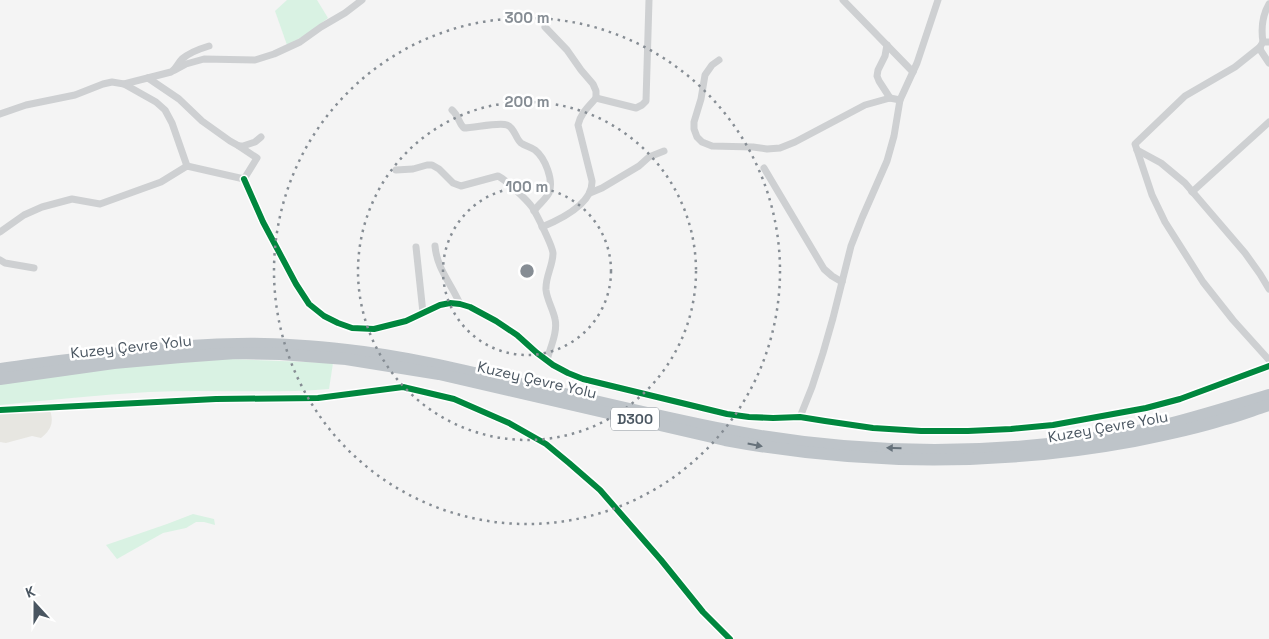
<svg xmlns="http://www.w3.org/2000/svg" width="1269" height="639" font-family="'Space Grotesk',sans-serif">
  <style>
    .green { fill: #d9f2e3 }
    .sand { fill: #e7e6e1 }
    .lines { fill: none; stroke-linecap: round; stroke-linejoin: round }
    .street { stroke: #ced0d2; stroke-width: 7 }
    .highway { stroke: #bec4c9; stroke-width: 12 }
    .cycleway-casing { stroke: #fff; stroke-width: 9 }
    .cycleway { stroke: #00873e; stroke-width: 6 }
    .oneway { fill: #67727b }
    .ring { fill: none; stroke: #868d94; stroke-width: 2.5; stroke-dasharray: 2.5 5 }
    .labels { text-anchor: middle; stroke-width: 5; stroke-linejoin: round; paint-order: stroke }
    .shield { fill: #fff; stroke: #808990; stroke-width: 1 }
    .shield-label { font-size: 14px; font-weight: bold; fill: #4a5661 }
    .street-label { font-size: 15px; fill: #4a5661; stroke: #fff }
    .centre { fill: #868d94; stroke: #fff; stroke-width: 2.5 }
    .ring-label { font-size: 15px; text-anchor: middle; font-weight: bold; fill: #868d94; stroke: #fff; stroke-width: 5; stroke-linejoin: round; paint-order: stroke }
  </style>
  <rect width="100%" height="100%" fill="#f4f4f4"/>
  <g class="green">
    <polygon points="287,0 317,0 328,18 307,34 287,45 275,11"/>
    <path d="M229 359 333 363 329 389C269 394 209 389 149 392 99 395 50 400 0 405V383L118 367Z"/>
    <polygon points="193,514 214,519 215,525 204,522 196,522 186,528 163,533 117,559 106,545 167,524"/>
  </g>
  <path class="sand" d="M49 408C55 422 51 430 41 438L32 436 6 443 0 442V412Z"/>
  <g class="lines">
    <g class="street">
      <polyline points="843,0 913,72"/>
      <polyline points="545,27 567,50 581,70 593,84 596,91 596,98"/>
      <path d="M1263 42C1261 29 1262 16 1269 4"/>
      <polyline points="1269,42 1263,42 1260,47 1261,51 1269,63"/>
      <polyline points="887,45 885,56 878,70 877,76 879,81 890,98"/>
      <polyline points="1260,47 1235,67 1185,96 1135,144 1152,195 1165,222 1203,282 1233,320 1269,360"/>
      <polyline points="719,60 712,65 705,75 701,99 694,122 694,129 697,137 702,142 712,146 753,147 767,149 780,148 795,142 865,105 890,98 900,100"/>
      <polyline points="175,70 186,64 204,59 255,60 274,54 300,42 321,27 345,13 362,0"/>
      <polyline points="148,78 179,99 202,121 230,141 239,146 243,146 255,142 261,137"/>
      <path d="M124 84 171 72C176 69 178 63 182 59 190 52 199 49 209 46"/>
      <path d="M452 110C459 116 459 124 464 128 474 128 499 122 507 125 515 128 515 138 521 143 525 146 531 147 535 150 545 158 554 180 549 193 546 199 538 205 534 211"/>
      <polyline points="0,114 26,105 75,95 103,84 112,82 124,84 156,102 165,110 172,123 187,166"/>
      <polyline points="239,146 257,158 244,179"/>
      <polyline points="1137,150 1161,163 1185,183 1245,253 1260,274 1269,289"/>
      <polyline points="764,168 824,269 832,276 842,282"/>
      <path d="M396 170 413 169 427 165H432L439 169 453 183 461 186 498 176C506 180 527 200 532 207 537 215 552 245 553 253 553 266 545 277 546 290 547 300 553 309 555 319 558 332 550 348 547 360"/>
      <polyline points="244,179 263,222 296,284 309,304 324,316 338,323 352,328 374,329 406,321 440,305 450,303 460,304 470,307 496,321 517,335 537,353 553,365 568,373 583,379 727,414 749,417 773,418 800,417 825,421 873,428 921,431 968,431 1011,429 1053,425 1146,408 1180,399 1269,366"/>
      <polyline points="1192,192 1269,122"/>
      <polyline points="590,193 602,188 639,166 649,157 664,151"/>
      <path d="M542 227C559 220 593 204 592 181L578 125C581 113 588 107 596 98L636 108 642 105 646 101 649 0"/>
      <polyline points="0,232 24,215 42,207 72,199 100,204 161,182 187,166 244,179"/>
      <path d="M435 246C437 269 451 283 460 304"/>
      <polyline points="416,247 423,313"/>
      <polyline points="0,260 5,263 34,268"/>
      <polyline points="0,410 216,399 318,398 403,387 454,399 509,423 546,444 569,463 600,490 661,560 703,612 730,639"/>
      <polyline points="800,417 812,387 823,353 833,318 851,246 862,218 887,161 894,136 900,100 917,63 938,0"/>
    </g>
    <g class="highway">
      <path d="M0 369C79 359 158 345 238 344 274 343 311 346 347 350 403 356 458 369 512 382 584 398 655 416 727 430 841 452 959 456 1074 441 1102 437 1130 433 1157 427 1195 418 1232 406 1269 395"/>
      <path d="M0 379 114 363 181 357 236 353 280 354 346 359 439 374 725 440C860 465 999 466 1134 441 1164 435 1194 429 1222 420 1238 416 1253 410 1269 405"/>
    </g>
    <g class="cycleway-casing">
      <g id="cycleway">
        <polyline points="244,179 263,222 296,284 309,304 324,316 338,323 352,328 374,329 406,321 440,305 450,303 460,304 470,307 496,321 517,335 537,353 553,365 568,373 583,379 727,414 749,417 773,418 800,417 825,421 873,428 921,431 968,431 1011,429 1053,425 1146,408 1180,399 1269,366"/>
        <polyline points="0,410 216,399 318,398 403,387 454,399 509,423 546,444 569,463 600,490 661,560 703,612 730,639"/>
      </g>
    </g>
    <use href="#cycleway" class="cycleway"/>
  </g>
  <defs><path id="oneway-solid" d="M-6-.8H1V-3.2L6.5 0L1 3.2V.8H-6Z" transform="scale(1.25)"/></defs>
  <g class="oneway">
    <use href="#oneway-solid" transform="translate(755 445) rotate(11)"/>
    <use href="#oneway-solid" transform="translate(894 448) rotate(-178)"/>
  </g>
  <g class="ring">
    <circle cx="527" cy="271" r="84"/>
    <circle cx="527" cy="271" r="169"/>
    <circle cx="527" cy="271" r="253"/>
  </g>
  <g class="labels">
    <rect class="shield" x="611" y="407.5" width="48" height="23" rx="4"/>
    <g class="shield-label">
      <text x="635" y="424">D300</text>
    </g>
    <g class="street-label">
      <text transform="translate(131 347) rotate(-6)" y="5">Kuzey Çevre Yolu</text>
      <text transform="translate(537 380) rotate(13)" y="5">Kuzey Çevre Yolu</text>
      <text transform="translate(1108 427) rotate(-10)" y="5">Kuzey Çevre Yolu</text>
    </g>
  </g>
  <circle cx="527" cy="271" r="8" class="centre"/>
  <g class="ring-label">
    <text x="527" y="23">300 m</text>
    <text x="527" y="107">200 m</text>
    <text x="527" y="192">100 m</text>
  </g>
  <g transform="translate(35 604) rotate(339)" stroke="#ffffff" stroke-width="4" paint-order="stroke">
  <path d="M0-4L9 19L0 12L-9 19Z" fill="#4a5661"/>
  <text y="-8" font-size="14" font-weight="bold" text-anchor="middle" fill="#4a5661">K</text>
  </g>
</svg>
